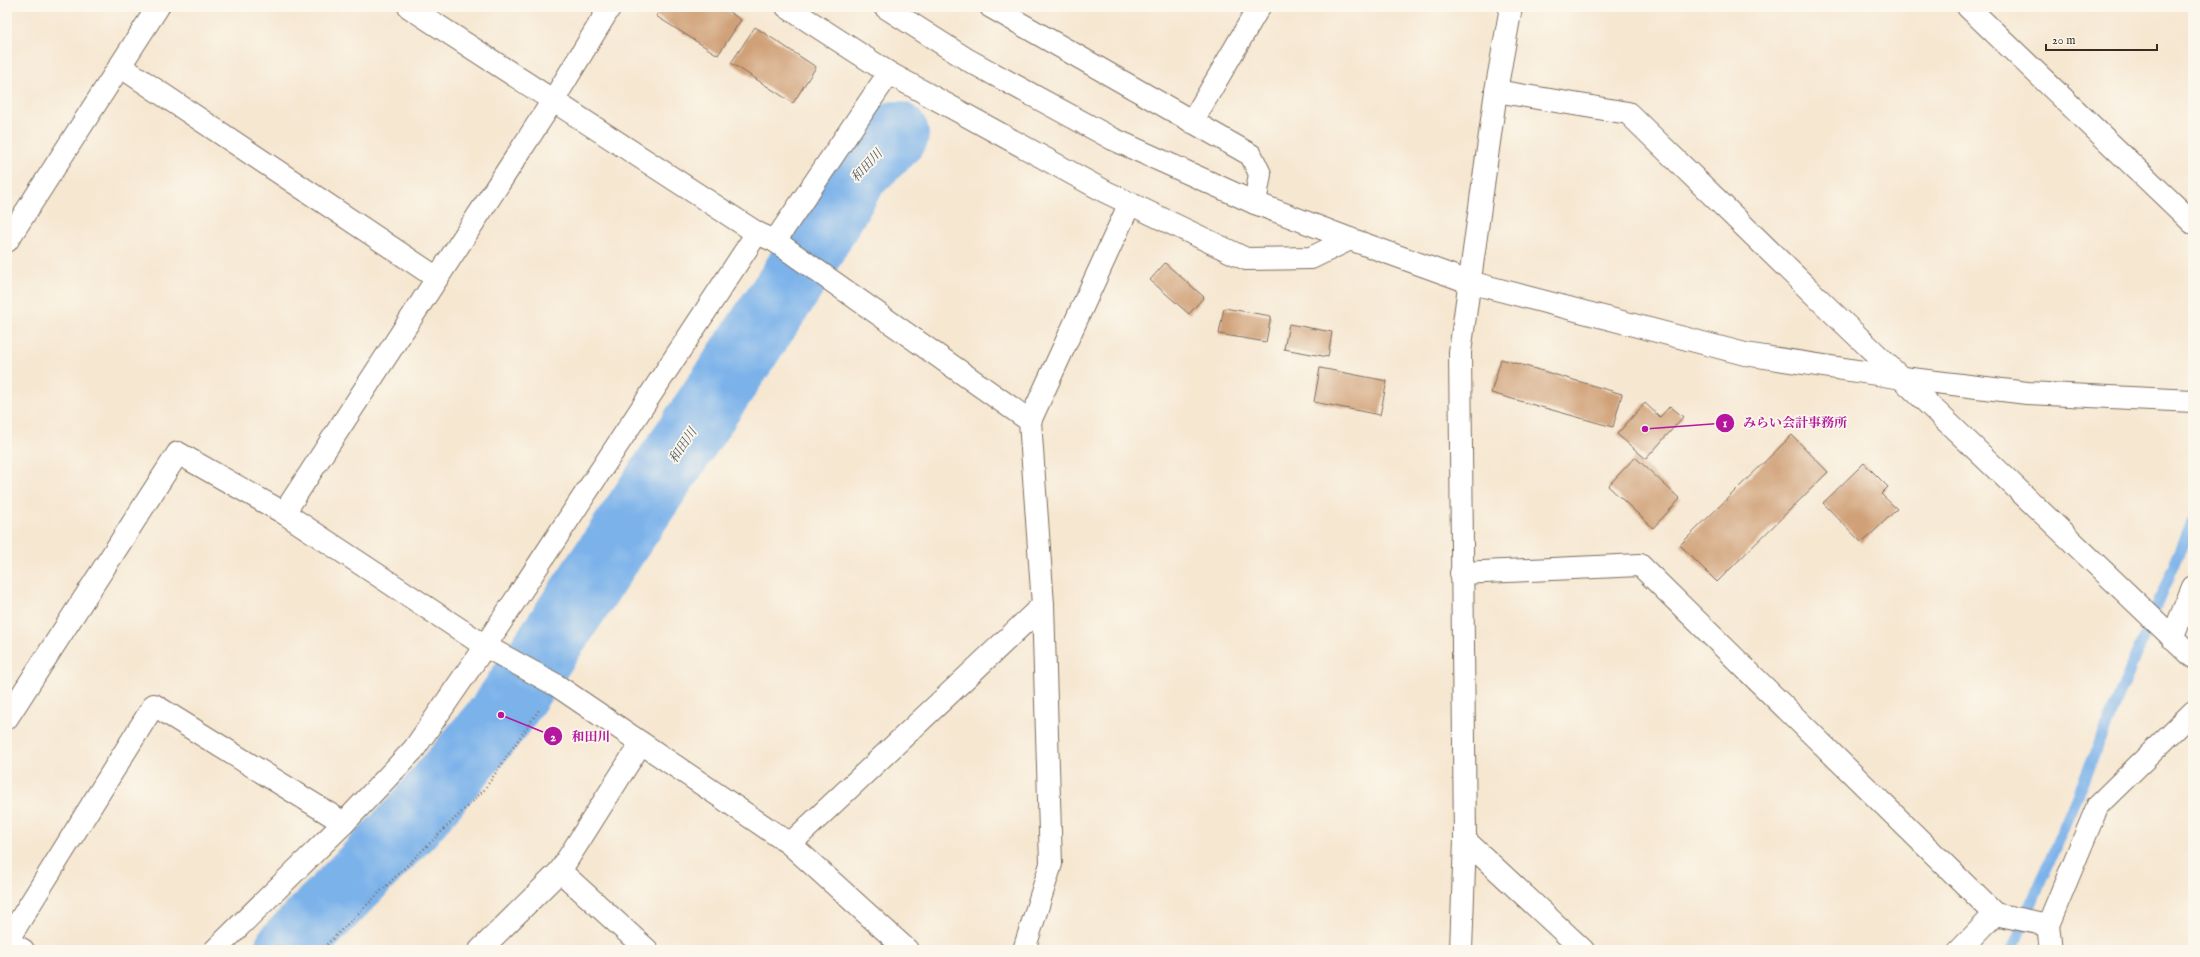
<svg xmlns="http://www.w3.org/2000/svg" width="2200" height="957" font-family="'IM FELL English','Noto Serif JP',serif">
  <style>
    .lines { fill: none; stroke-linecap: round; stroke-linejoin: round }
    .stream { stroke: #7cb2ea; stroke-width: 11 }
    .river { stroke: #7cb2ea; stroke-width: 66 }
    .building { fill: #d0a178 }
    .minor-casing { stroke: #7c6c5d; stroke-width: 24 }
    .path { stroke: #7c6c5d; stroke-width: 2.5; stroke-dasharray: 1 3; stroke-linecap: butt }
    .minor { stroke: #fff; stroke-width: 22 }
    .labels { text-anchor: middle; stroke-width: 3.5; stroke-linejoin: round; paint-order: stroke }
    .water-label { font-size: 13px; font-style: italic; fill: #525a65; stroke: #fbf7ec }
    .leader { fill: none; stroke: #b5179e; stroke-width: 1.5 }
    .callout-dot { fill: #b5179e; stroke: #fbf7ec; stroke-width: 1.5 }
    .mark-label { font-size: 12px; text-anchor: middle; font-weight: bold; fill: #fff }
    .callout-label { font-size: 13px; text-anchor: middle; font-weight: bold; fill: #b5179e; stroke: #fbf7ec; stroke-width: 3.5; stroke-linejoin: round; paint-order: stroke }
  </style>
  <rect width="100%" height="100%" fill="#fbf7ec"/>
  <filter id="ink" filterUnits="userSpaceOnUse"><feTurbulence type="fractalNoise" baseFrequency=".025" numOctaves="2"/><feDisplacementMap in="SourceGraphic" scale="8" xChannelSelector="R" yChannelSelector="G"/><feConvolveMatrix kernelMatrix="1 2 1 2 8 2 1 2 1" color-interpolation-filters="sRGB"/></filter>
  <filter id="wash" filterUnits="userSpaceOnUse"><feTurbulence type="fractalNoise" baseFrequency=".012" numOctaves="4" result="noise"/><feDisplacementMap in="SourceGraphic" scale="16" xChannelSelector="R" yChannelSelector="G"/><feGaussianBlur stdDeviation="0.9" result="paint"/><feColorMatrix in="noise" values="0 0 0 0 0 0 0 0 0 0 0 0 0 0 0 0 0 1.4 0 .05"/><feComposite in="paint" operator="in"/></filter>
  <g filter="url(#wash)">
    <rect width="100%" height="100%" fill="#f6e7d1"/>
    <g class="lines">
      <polyline class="stream" points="2012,950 2193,520"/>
      <polyline class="river" points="287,950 411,822 501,715 792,281 855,174 896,134"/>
    </g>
    <g id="blocks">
      <g class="building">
        <polygon points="662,7 722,7 741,20 718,55 656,16"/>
        <polygon points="755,27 816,67 793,103 731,63"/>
        <polygon points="1165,263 1204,297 1189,314 1150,280"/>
        <polygon points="1224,308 1271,316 1266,342 1219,334"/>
        <polygon points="1289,324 1332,332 1328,357 1284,349"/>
        <polygon points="1501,359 1622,394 1613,427 1491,393"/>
        <polygon points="1320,368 1387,381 1380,415 1314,402"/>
        <polygon points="1645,403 1660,417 1670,406 1683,417 1646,459 1617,434"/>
        <polygon points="1792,435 1828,472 1717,582 1680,545"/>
        <polygon points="1635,457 1680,499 1653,528 1608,486"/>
        <polygon points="1864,463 1888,487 1881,494 1897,509 1862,543 1823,503"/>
      </g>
    </g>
  </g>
  <g filter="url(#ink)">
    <use href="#blocks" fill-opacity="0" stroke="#7c6c5d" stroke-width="1"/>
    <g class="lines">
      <g class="minor-casing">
        <g id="minor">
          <polyline points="409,7 757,233"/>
          <polyline points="787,7 889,73 1106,192 1246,259 1311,258 1350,239"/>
          <polyline points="885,7 968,60 1113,139 1255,203 1350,239 1469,282 1745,354 1903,378 2027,393 2193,401"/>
          <polyline points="991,7 1251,155 1260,174 1255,203"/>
          <polyline points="1968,7 2193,223"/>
          <polyline points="120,66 437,278"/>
          <polyline points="1496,91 1628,113 1827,307 2193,657"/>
          <polyline points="1192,122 1259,7"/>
          <polyline points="7,241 158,7"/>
          <polyline points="775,241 1030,421 1043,605 1051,864 1024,950"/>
          <polyline points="1030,421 1130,203"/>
          <polyline points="284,513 554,99 610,7"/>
          <polyline points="1461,573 1640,565 1995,914"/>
          <polyline points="2172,638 2193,587"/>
          <polyline points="7,718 178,453 284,513 485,646 556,685 790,844 907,950"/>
          <polyline points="1465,840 1583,950"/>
          <polyline points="790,844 1043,605"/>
          <polyline points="560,871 641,743"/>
          <polyline points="23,950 7,941 154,705 344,823"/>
          <polyline points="215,950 344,823 414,749 485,646 757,233 775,241 889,73"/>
          <polyline points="480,950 560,871 647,950"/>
          <polyline points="1461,950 1465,840 1460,352 1496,91 1511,7"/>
          <polyline points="1960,950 1995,914 2048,925"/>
          <polyline points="2051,950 2048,925 2098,805 2193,712"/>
        </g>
      </g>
      <polyline class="path" points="321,950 484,790 539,710"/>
      <use href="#minor" class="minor"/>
    </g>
  </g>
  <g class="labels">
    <g class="water-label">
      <text transform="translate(866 165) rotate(-47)" y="5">和田川</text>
      <text transform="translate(682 445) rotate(-56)" y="5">和田川</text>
    </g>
  </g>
  <path class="leader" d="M1645 429L1725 423M501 715L553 736"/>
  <g class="callout-dot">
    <circle cx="1645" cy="429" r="4"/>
    <circle cx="501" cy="715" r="4"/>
    <circle cx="1725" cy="423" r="10"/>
    <circle cx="553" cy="736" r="10"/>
  </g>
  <g class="mark-label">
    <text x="1725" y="427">1</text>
    <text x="553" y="741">2</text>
  </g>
  <g class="callout-label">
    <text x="1795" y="427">みらい会計事務所</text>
    <text x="591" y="741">和田川</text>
  </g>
  <rect width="2200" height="957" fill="none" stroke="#fbf7ec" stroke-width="24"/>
  <path d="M2046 44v6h111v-6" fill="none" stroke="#3b2a1e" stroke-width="2"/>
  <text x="2052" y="44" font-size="12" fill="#3b2a1e" stroke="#fbf7ec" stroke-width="3" paint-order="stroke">20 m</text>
</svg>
